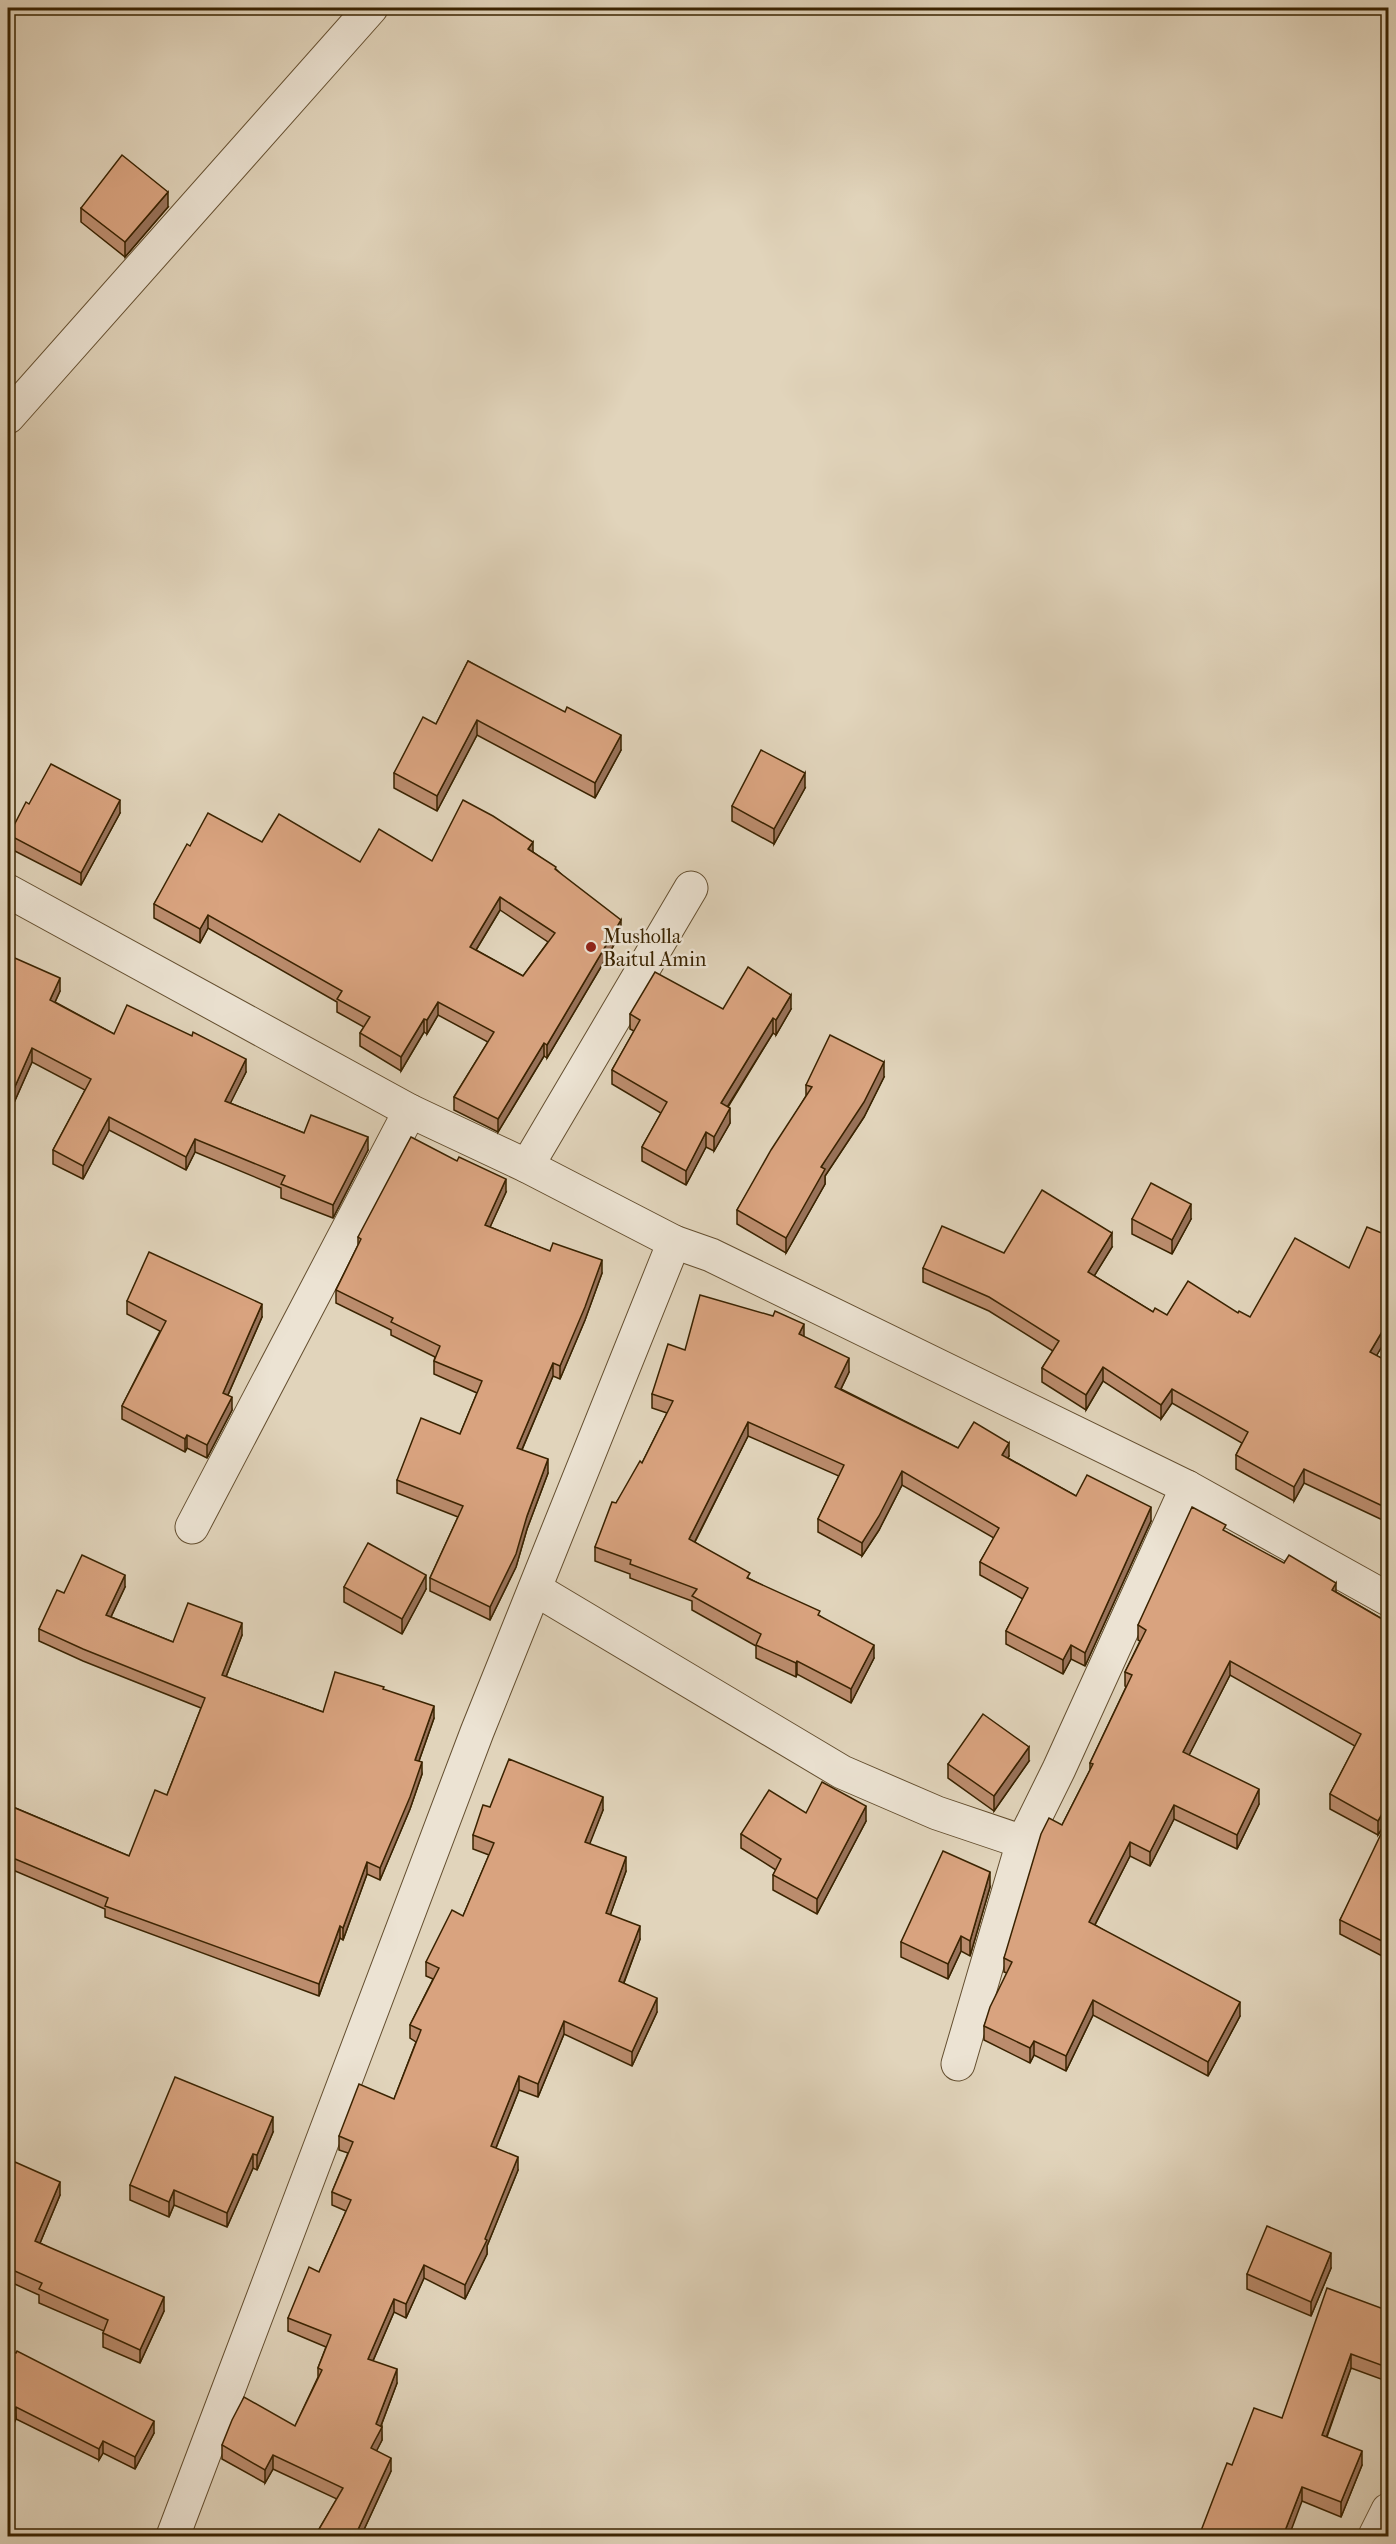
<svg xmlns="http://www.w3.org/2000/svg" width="1396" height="2544" font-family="'IM FELL French Canon',serif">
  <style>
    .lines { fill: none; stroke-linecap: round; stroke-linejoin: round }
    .minor-casing { stroke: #644f30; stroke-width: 35 }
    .minor { stroke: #ece3d3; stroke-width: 33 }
    .wall { fill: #bb8c6d; stroke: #3a2301; stroke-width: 1.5; fill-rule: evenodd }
    .shaded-wall { fill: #987259; stroke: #3a2301; stroke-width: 1.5 }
    .building { fill: #d9a37f; stroke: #3a2301; stroke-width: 1.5; fill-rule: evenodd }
    .poi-dot { fill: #8f2418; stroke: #ece3d3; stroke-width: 2 }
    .labels { text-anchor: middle; stroke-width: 5; stroke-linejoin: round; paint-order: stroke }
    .poi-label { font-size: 20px; fill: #3a2301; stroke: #ece3d3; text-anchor: start }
  </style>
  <rect width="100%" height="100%" fill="#e1d4bb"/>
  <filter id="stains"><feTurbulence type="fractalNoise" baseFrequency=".00333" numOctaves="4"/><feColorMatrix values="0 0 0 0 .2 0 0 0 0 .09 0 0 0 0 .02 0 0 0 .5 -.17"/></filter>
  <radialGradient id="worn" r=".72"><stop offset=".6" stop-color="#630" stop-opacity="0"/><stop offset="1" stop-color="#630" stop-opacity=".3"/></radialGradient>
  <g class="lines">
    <g class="minor-casing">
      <g id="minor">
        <polyline points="8,417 371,8"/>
        <polyline points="8,891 410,1111 527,1166 674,1242 711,1255 1187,1487 1388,1599"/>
        <polyline points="527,1166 691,888"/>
        <polyline points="192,1527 410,1111"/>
        <polyline points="535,1589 842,1772 937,1813 1023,1842 1059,1769 1187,1487"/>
        <polyline points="958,2064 1023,1842"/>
        <polyline points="173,2536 477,1732 674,1242"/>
        <polyline points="1375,2536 1388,2510"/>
      </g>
    </g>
    <use href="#minor" class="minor"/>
  </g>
  <g class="wall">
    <polygon points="168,207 125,257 81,222 81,208"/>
    <polygon points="468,661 621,750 595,798 477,735 437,811 394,788 394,773 436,724"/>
    <polygon points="805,788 774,844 732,821 732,806"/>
    <polygon points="29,804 120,813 81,885 9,848 9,835"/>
    <path d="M262 842 360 862 432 861 533 852 556 869 621 933 547 1058 544 1056 498 1132 454 1110V1097L488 1042 438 1015 427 1034 424 1032 401 1071 360 1046V1033L364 1027 337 1012V1002L208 928 200 943 154 918V904L190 846ZM500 910 548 942 523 976 476 950Z"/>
    <polygon points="8,943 8,955 60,991 55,1002 114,1034 246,1072 230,1103 304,1133 368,1150 333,1218 281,1198 281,1188 195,1152 186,1170 109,1130 83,1179 53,1164 53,1150 85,1090 32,1062 9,1114 8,1113"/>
    <polygon points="723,1009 791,1009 776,1035 773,1033 728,1107 730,1123 714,1151 706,1147 686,1185 642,1161 642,1147 661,1113 612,1084 612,1070 634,1031 630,1029 630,1014"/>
    <polygon points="884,1077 864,1117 825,1176 825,1184 786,1253 737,1224 737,1210 806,1096 806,1085"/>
    <polygon points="506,1192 490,1227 602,1273 585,1320 560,1379 553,1376 522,1450 548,1473 527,1529 516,1567 490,1620 430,1591 430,1578 458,1517 397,1493 397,1480 460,1434 477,1393 434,1374 434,1361 435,1357 391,1335 391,1330 336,1303 336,1290 358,1245 358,1237"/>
    <polygon points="1132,1219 1191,1219 1172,1254 1132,1234"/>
    <polygon points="1389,1236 1389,1334 1376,1356 1389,1362 1389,1523 1304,1483 1294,1501 1236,1469 1236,1455 1242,1443 1172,1403 1161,1419 1103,1381 1086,1410 1042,1382 1042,1368 1053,1351 989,1311 923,1282 923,1268 1004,1253 1112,1247 1094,1276 1153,1312 1167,1315 1238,1313 1250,1317 1349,1268"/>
    <polygon points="127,1301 262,1317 228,1395 232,1410 207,1458 187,1448 185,1452 122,1419 122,1406 160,1331 127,1314"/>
    <polygon points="804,1337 849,1372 841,1389 958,1448 1009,1456 1008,1458 1076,1496 1151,1521 1085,1666 1071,1659 1063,1674 1006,1644 1006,1631 1023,1599 980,1575 980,1562 994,1538 902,1485 879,1530 862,1556 818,1532 818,1519 839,1476 748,1436 695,1542 750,1579 820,1616 874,1658 851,1703 797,1674 796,1677 756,1658 756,1646 692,1610 692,1601 630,1578 630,1574 595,1561 595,1547 616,1503 642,1463 667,1413 652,1408 652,1394 685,1350"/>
    <polygon points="1226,1532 1336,1592 1389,1623 1389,1817 1378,1835 1330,1809 1330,1794 1355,1746 1230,1675 1189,1755 1259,1804 1237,1849 1174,1819 1150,1866 1130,1856 1095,1925 1240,2016 1208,2076 1093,2015 1066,2071 1034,2055 1030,2063 984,2040 984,2026 1007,1973 1004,1972 1004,1958 1062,1825 1090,1770 1090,1763 1126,1687 1125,1686 1125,1672 1140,1641 1138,1640 1138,1625"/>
    <polygon points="125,1587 111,1617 173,1642 242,1635 226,1677 323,1712 384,1690 434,1718 419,1761 422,1774 410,1809 380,1880 367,1874 343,1940 340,1938 319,1996 105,1917 105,1909 8,1868 8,1805 129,1856 167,1795 201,1708 83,1661 39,1641 39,1629 64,1593"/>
    <polygon points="344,1587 426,1589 402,1634 344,1602"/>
    <polygon points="1029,1761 994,1811 948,1778 948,1764"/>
    <polygon points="490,1807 603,1810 589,1844 626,1871 610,1915 640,1939 624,1983 657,2012 632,2066 564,2034 538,2097 519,2090 496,2148 518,2170 487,2246 487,2254 465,2299 424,2278 406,2318 394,2312 373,2361 397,2383 381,2426 382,2440 376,2451 391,2471 361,2536 315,2536 337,2499 273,2469 265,2483 222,2459 222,2445 295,2426 318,2377 318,2368 326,2347 288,2331 288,2318 319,2272 346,2211 332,2205 332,2192 348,2153 339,2150 339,2136 394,2099 416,2042 410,2038 410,2025 433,1979 426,1976 426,1962 463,1916 489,1855 473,1849 473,1835"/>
    <polygon points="806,1813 866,1821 817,1914 773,1890 773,1875 776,1870 741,1848 741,1834"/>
    <polygon points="1389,1835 1389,1948 1384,1957 1340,1934 1340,1920"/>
    <polygon points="990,1887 970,1956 961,1951 948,1979 901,1957 901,1942"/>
    <polygon points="273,2132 257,2170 253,2168 227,2227 174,2205 169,2217 130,2200 130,2185"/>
    <polygon points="8,2176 60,2195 40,2243 164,2311 140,2363 103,2347 103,2333 104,2331 39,2303 39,2295 8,2281"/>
    <polygon points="1331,2268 1311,2316 1247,2289 1247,2274"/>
    <polygon points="1389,2311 1389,2382 1351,2368 1327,2437 1362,2465 1341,2517 1302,2501 1232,2465 1282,2418"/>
    <polygon points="8,2349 154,2433 135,2469 103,2453 99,2460 16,2419"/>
  </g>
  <g class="shaded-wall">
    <polygon points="168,192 168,207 125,257 125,242"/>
    <polygon points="477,720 477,735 437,811 437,796"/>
    <polygon points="621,735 621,750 595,798 595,783"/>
    <polygon points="805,773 805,788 774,844 774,829"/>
    <polygon points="120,800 120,813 81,885 81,873"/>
    <polygon points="533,842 533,855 528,849"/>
    <polygon points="500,897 500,910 470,960 470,947"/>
    <polygon points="208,915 208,928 200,943 200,929"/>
    <polygon points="621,920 621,933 547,1058 547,1045"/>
    <polygon points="60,978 60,991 50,1013 50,1000"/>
    <polygon points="791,995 791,1009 776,1035 776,1020"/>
    <polygon points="438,1002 438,1015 427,1034 427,1020"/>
    <polygon points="773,1018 773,1033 721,1117 721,1103"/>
    <polygon points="424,1019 424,1032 401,1071 401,1057"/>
    <polygon points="544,1043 544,1056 498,1132 498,1119"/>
    <polygon points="32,1048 32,1062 9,1114 9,1100"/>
    <polygon points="246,1059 246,1072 225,1114 225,1101"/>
    <polygon points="884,1062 884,1077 864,1117 825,1176 825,1184 786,1253 786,1238 821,1167"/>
    <polygon points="730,1108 730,1123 714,1151 714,1137"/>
    <polygon points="109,1117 109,1130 83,1179 83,1166"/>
    <polygon points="706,1132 706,1147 686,1185 686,1171"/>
    <polygon points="368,1137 368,1150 333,1218 333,1205"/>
    <polygon points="195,1139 195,1152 186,1170 186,1157"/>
    <polygon points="506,1179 506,1192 485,1238 485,1225"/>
    <polygon points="1191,1204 1191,1219 1172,1254 1172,1240"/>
    <polygon points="1112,1233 1112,1247 1088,1286 1088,1272"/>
    <polygon points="602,1260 602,1273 585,1320 560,1379 560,1366"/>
    <polygon points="262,1304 262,1317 223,1406 223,1393"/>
    <polygon points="1389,1320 1389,1334 1370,1367 1370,1352"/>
    <polygon points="804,1324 804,1337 799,1334"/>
    <polygon points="849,1358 849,1372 835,1401 835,1387"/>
    <polygon points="553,1363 553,1376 517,1461 517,1448"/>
    <polygon points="1103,1367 1103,1381 1086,1410 1086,1395"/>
    <polygon points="1172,1389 1172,1403 1161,1419 1161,1405"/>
    <polygon points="232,1397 232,1410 207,1458 207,1445"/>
    <polygon points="748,1422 748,1436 689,1553 689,1539"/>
    <polygon points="187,1435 187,1448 185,1452 185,1439"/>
    <polygon points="1009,1443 1009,1456 1002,1468 1002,1455"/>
    <polygon points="548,1459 548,1473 527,1529 516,1567 490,1620 490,1607 527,1516"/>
    <polygon points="1304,1469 1304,1483 1294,1501 1294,1487"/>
    <polygon points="902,1471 902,1485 879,1530 862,1556 862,1543"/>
    <polygon points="1151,1507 1151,1521 1085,1666 1085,1653"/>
    <polygon points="125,1575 125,1587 106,1627 106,1615"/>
    <polygon points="426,1575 426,1589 402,1634 402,1619"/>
    <polygon points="1336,1583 1336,1598 1332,1590"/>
    <polygon points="242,1623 242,1635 222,1687 222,1675"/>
    <polygon points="874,1645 874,1658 851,1703 851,1689"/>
    <polygon points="1071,1645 1071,1659 1063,1674 1063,1660"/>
    <polygon points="797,1661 797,1674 796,1677 796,1663"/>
    <polygon points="1230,1661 1230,1675 1183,1767 1183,1752"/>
    <polygon points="434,1706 434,1718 415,1772 415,1760"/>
    <polygon points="1029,1747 1029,1761 994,1811 994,1796"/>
    <polygon points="422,1762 422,1774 410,1809 380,1880 380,1868"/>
    <polygon points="1259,1789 1259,1804 1237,1849 1237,1835"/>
    <polygon points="603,1797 603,1810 585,1856 585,1842"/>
    <polygon points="1389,1802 1389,1817 1378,1835 1378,1821"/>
    <polygon points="1174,1805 1174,1819 1150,1866 1150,1852"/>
    <polygon points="866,1806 866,1821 817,1914 817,1899"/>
    <polygon points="1130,1842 1130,1856 1089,1936 1089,1922"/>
    <polygon points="626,1857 626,1871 606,1927 606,1913"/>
    <polygon points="367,1862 367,1874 343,1940 343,1928"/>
    <polygon points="990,1872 990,1887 970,1956 970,1941"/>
    <polygon points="340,1926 340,1938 319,1996 319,1984"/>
    <polygon points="640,1926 640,1939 619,1995 619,1981"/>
    <polygon points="1389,1934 1389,1948 1384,1957 1384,1942"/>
    <polygon points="961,1936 961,1951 948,1979 948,1964"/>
    <polygon points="657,1998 657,2012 632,2066 632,2052"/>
    <polygon points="1093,2000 1093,2015 1066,2071 1066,2056"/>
    <polygon points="1240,2002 1240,2016 1208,2076 1208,2062"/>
    <polygon points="564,2021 564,2034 538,2097 538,2084"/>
    <polygon points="1034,2041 1034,2055 1030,2063 1030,2048"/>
    <polygon points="519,2076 519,2090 491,2160 491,2146"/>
    <polygon points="273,2117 273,2132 257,2170 257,2155"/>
    <polygon points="253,2154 253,2168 227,2227 227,2213"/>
    <polygon points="518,2157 518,2170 487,2246 487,2254 465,2299 465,2285"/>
    <polygon points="60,2182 60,2195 35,2255 35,2241"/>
    <polygon points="174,2190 174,2205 169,2217 169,2202"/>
    <polygon points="1331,2253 1331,2268 1311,2316 1311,2302"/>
    <polygon points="424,2265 424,2278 406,2318 406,2304"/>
    <polygon points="164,2297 164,2311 140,2363 140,2350"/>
    <polygon points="394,2299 394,2312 368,2372 368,2359"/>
    <polygon points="1351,2354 1351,2368 1322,2449 1322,2435"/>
    <polygon points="397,2369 397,2383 377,2436 382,2427 382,2440 371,2462 371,2448 376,2424"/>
    <polygon points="16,2407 16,2419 8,2437 8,2425"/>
    <polygon points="154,2421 154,2433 135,2469 135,2457"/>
    <polygon points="103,2441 103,2453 99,2460 99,2449"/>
    <polygon points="1362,2451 1362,2465 1341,2517 1341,2502"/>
    <polygon points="273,2455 273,2469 265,2483 265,2470"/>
    <polygon points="391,2458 391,2471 361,2536 356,2536 356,2534"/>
    <polygon points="1302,2487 1302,2501 1289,2536 1283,2536"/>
  </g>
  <g class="building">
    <polygon points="122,155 168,192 125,242 81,208"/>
    <polygon points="468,661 565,712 567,707 621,735 595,783 477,720 437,796 394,773 423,717 436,724"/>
    <polygon points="761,750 805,773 774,829 732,806"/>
    <polygon points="51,764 120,800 81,873 9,835 26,802 29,804"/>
    <path d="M463 800 493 816 533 842 528 849 556 867 555 869 621 920 547 1045 544 1043 498 1119 454 1097 494 1032 438 1002 427 1020 424 1019 401 1057 360 1033 370 1017 337 999 342 991 208 915 200 929 154 904 187 844 190 846 208 813 262 842 279 814 360 862 379 829 432 861ZM500 897 555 933 523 976 470 947Z"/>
    <polygon points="8,955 60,978 50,1000 114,1034 127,1005 192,1036 193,1032 246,1059 225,1101 304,1133 311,1115 368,1137 333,1205 281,1184 285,1176 195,1139 186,1157 109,1117 83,1166 53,1150 91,1079 32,1048 9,1100 8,1100"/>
    <polygon points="748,967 791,995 776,1020 773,1018 721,1103 730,1108 714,1137 706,1132 686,1171 642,1147 667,1102 612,1070 640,1020 630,1014 655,972 723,1009"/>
    <polygon points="830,1035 884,1062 864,1102 821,1167 825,1169 786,1238 737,1210 771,1150 812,1087 806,1085"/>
    <polygon points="411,1137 457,1161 459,1157 506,1179 485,1225 550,1251 553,1243 602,1260 585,1307 560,1366 553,1363 517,1448 548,1459 527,1516 516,1554 490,1607 430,1578 463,1506 397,1480 421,1418 460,1434 482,1381 434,1361 440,1346 391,1322 393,1318 336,1290 361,1239 358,1237"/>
    <polygon points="1151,1183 1191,1204 1172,1240 1132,1219"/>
    <polygon points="1042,1190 1112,1233 1088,1272 1153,1312 1155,1308 1167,1315 1188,1281 1238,1313 1239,1311 1250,1317 1295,1238 1349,1268 1367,1227 1389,1236 1389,1320 1370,1352 1389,1362 1389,1509 1304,1469 1294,1487 1236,1455 1248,1432 1172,1389 1161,1405 1103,1367 1086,1395 1042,1368 1059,1341 989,1297 923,1268 942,1226 1004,1253"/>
    <polygon points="149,1252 262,1304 223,1393 232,1397 207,1445 187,1435 185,1439 122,1406 166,1321 127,1301"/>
    <polygon points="700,1295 773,1316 775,1311 804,1324 799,1334 849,1358 835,1387 958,1448 974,1422 1009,1443 1002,1455 1076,1496 1087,1475 1151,1507 1085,1653 1071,1645 1063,1660 1006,1631 1028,1588 980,1562 999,1528 902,1471 879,1516 862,1543 818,1519 844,1465 748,1422 689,1539 750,1573 747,1578 820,1611 818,1615 874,1645 851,1689 797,1661 796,1663 756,1645 761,1634 692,1596 697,1589 630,1564 631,1560 595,1547 612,1502 616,1503 640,1461 642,1463 673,1401 652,1394 668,1344 685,1350"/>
    <polygon points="1192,1507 1226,1525 1223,1530 1284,1563 1289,1555 1336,1583 1332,1590 1389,1623 1389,1802 1378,1821 1330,1794 1361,1734 1230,1661 1183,1752 1259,1789 1237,1835 1174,1805 1150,1852 1130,1842 1089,1922 1240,2002 1208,2062 1093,2000 1066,2056 1034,2041 1030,2048 984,2026 990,2007 1012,1962 1004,1958 1041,1834 1049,1818 1062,1825 1093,1764 1090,1763 1132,1675 1125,1672 1146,1630 1138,1625"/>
    <polygon points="368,1543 426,1575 402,1619 344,1587"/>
    <polygon points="82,1555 125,1575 106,1615 173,1642 188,1603 242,1623 222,1675 323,1712 335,1672 384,1687 383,1689 434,1706 415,1760 422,1762 410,1797 380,1868 367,1862 343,1928 340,1926 319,1984 105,1906 108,1898 8,1856 8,1805 129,1856 155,1790 167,1795 205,1698 83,1649 39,1629 57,1590 64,1593"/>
    <polygon points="983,1714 1029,1747 994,1796 948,1764"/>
    <polygon points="509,1759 603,1797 585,1842 626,1857 606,1913 640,1926 619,1981 657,1998 632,2052 564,2021 538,2084 519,2076 491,2146 518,2157 485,2239 487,2240 465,2285 424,2265 406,2304 394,2299 368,2359 397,2369 376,2424 382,2427 371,2448 391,2458 356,2534 360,2536 315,2536 343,2488 273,2455 265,2470 222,2445 232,2420 244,2397 295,2426 322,2370 318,2368 331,2335 288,2318 309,2267 319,2272 351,2200 332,2192 353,2142 339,2136 359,2084 394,2099 421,2030 410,2025 439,1968 426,1962 452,1910 463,1916 494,1843 473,1835 483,1805 490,1807"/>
    <polygon points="822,1782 866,1806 817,1899 773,1875 781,1859 741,1834 769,1790 806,1813"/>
    <polygon points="1382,1832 1389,1835 1389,1934 1384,1942 1340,1920"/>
    <polygon points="943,1851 990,1872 970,1941 961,1936 948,1964 901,1942"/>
    <polygon points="175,2077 273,2117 257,2155 253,2154 227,2213 174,2190 169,2202 130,2185"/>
    <polygon points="15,2162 60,2182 35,2241 164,2297 140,2350 103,2333 108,2320 39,2289 42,2283 8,2268 8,2176"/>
    <polygon points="1267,2226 1331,2253 1311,2302 1247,2274"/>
    <polygon points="1327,2288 1389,2311 1389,2368 1351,2354 1322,2435 1362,2451 1341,2502 1302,2487 1283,2536 1199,2536 1227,2463 1232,2465 1254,2408 1282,2418"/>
    <polygon points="8,2349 16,2353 17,2351 154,2421 135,2457 103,2441 99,2449 16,2407 8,2425"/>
  </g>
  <circle class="poi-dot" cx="591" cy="947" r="6"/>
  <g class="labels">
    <g class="poi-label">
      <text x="603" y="943">Musholla<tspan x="603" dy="23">Baitul Amin</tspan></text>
    </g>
  </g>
  <rect width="1396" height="2544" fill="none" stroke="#e1d4bb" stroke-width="30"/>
  <rect x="9" y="9" width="1378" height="2526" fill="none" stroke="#3a2301" stroke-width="3"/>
  <rect x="15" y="15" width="1366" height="2514" fill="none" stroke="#3a2301" stroke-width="1.5"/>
  <rect width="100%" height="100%" filter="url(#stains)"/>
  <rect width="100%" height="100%" fill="url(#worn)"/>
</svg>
